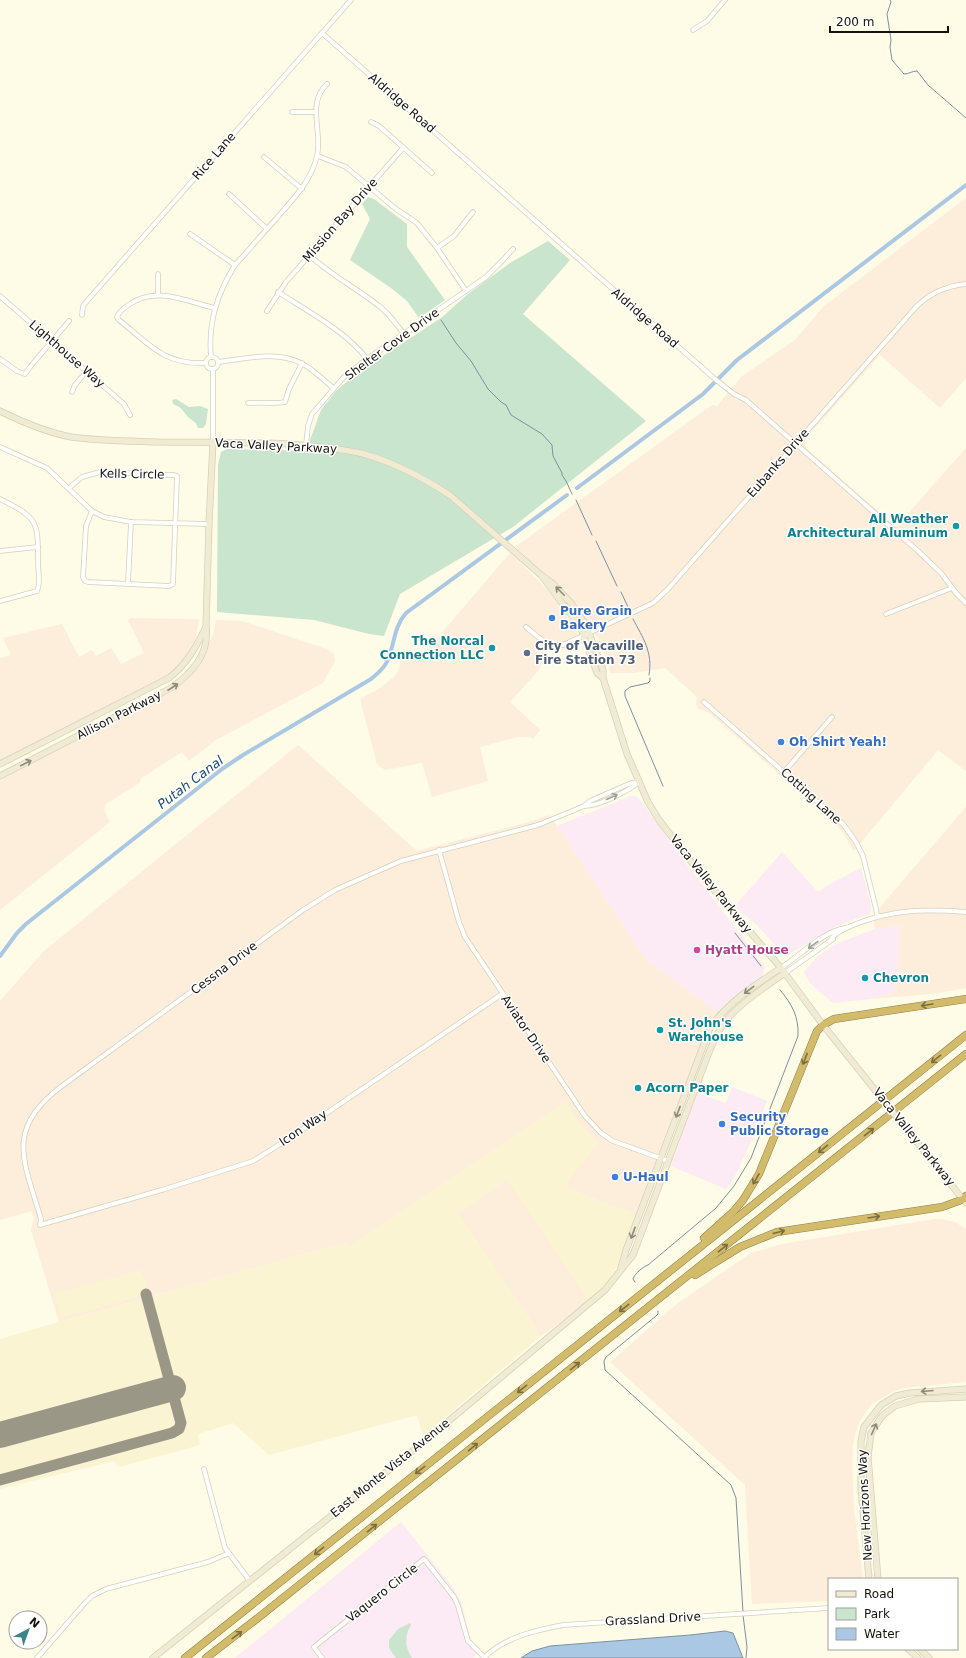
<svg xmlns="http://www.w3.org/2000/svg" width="966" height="1658" font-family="'DejaVu Sans',sans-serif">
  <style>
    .commercial { fill: #fceaf4 }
    .industrial { fill: #fdeddb }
    .built { fill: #faf4d2 }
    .green { fill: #c9e5cd }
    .water { fill: #aac8e3; stroke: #7d91a2 }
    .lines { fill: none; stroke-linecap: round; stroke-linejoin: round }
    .stream { stroke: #7d91a2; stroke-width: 1 }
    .canal { stroke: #aac8e3; stroke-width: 4 }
    .taxiway { stroke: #9a9787; stroke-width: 11 }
    .runway { stroke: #9a9787; stroke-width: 26 }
    .street-casing { stroke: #d5d1b8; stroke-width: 5.5 }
    .secondary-casing { stroke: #d5d1b8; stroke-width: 7 }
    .highway-casing { stroke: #908049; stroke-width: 8 }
    .street { stroke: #fff; stroke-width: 4 }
    .secondary { stroke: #f2ebd3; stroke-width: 5.5 }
    .highway { stroke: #d2bb6b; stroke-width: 7 }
    .secondary-bridge-casing { stroke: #d5d1b8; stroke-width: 7; stroke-linecap: butt }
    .secondary-bridge { stroke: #f2ebd3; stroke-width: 5.5 }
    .oneway { stroke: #8e8978 }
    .oneway2 { stroke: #a1a09d }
    .oneway3 { stroke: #7c6f3f }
    .culture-dot { fill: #0f9aa8; stroke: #fff; stroke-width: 1.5 }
    .shop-dot { fill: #3f7fe0; stroke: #fff; stroke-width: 1.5 }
    .service-dot { fill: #5c6f8a; stroke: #fff; stroke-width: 1.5 }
    .hotel-dot { fill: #d1479c; stroke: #fff; stroke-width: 1.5 }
    .labels { text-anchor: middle; stroke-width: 3; stroke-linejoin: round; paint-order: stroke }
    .street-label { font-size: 12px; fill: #141209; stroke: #fff }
    .culture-label { font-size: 12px; font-weight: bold; fill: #0d838f; stroke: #fff; text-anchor: start }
    .shop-label { font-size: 12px; font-weight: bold; fill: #366cbe; stroke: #fff; text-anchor: start }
    .service-label { font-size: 12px; font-weight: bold; fill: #4e5e75; stroke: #fff; text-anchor: start }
    .hotel-label { font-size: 12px; font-weight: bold; fill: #b23c85; stroke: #fff; text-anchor: start }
    .water-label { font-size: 13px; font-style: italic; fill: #1f4d72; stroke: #fff }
  </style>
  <rect width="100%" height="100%" fill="#fefbe6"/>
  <g class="commercial">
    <polygon points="631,796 637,797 642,802 679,854 765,967 762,976 725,1004 719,1013 646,960 557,826"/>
    <polygon points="782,852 818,892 830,884 861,868 870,901 871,910 869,914 837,926 789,954 783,954 758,926 735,906"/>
    <polygon points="900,925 898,979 895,991 890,994 870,999 833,1003 810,983 804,972 817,957 838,943 875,929"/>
    <polygon points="732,1087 767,1101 749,1146 734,1178 726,1189 671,1166 697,1093 726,1103"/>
    <polygon points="401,1522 454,1589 462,1605 469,1633 473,1643 481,1648 473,1658 235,1658"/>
  </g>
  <g class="industrial">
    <polygon points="966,198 966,378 940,408 880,355 806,438 805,443 806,448 896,527 966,448 966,771 938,750 854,851 841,830 819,809 708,712 698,709 696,704 697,697 665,668 633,673 610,673 609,666 598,639 579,607 567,594 515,547 712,405 717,406 741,377 795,340 824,306"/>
    <polygon points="510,553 550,592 575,628 580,644 565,649 547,649 539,670 510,702 540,730 533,739 529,737 518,737 480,747 488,781 432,797 422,763 385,770 377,764 360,699 380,688 394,677 399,669 403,651 422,656"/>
    <polygon points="130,618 199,619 195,642 189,654 172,674 0,762 0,658 11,655 3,638 62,624 79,657 92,650 96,656 111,648 121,664 144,653 128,620"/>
    <polygon points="216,620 242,621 327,649 334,654 335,661 323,683 216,740 189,761 182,752 140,779 141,782 106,804 104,810 110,822 0,910 0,778 171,692 183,683 197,669 204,658 214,631"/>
    <polygon points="298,745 417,851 522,824 550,815 646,960 719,1013 637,1215 566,1188 567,1183 597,1141 589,1134 578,1122 566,1102 349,1246 347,1242 59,1322 31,1230 34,1217 32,1211 0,1220 0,1001 44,951"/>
    <polygon points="966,807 966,988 932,994 870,999 890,994 896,988 898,979 900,925 875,929 874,922 881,906"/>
    <polygon points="507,1179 589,1301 541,1336 458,1213"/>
    <polygon points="935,1219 942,1219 955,1222 966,1229 966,1382 904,1388 892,1392 871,1405 861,1419 855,1434 853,1444 852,1464 854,1509 863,1579 829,1579 829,1601 752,1604 745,1485 610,1362 678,1303 751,1253 782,1244"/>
  </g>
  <g class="built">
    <polygon points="566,1102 578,1122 589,1134 597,1141 597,1145 567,1183 566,1188 637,1215 617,1267 607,1283 589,1301 507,1180 458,1213 541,1336 423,1436 417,1415 269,1455 233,1423 198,1434 200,1445 119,1467 114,1461 0,1489 0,1339 59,1322 347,1242 349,1246"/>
    <polygon points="141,1270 151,1294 61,1318 54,1294"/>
  </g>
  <g class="green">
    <polygon points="368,197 374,199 407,224 407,247 445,300 419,318 407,301 391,288 350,260 370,219 362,204"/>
    <polygon points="548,241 570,260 523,314 646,421 513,527 400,594 384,636 369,634 314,620 217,612 218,465 221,452 227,449 233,449 306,451 321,410 336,391 357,373 441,318 468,294 510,263"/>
    <path d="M176 399 189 407 200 406 208 409 206 424 203 428H198C196 420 191 421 187 416 182 409 182 408 173 404L172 400Z"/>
    <path d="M410 1623 411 1625C404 1636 405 1647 412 1658H396L389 1648V1640L398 1629Z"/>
  </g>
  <polygon class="water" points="725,1631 733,1633 743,1658 521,1658 532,1651 550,1646 690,1635"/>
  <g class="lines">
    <g class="stream">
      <path d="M890 0 891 2 887 14 891 40 890 47 892 60 904 74C909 74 912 71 917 71L928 85 966 118"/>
      <polyline points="441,320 456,343 471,361 488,389 501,402 506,405 511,415 542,434 552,445 553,456 562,473 562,475 566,481 572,494"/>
      <polyline points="576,500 592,535"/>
      <polyline points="596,541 617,586"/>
      <polyline points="621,592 628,607"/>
      <path d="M633 619C643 638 653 652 649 675"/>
      <polyline points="650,678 650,681 648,683 630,687 625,691 625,696 663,786"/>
      <polyline points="735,933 761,966"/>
      <path d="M635 1282 633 1279C635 1273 643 1267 648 1265L716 1208 734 1186 751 1158 798 1036C799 1017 792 1004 780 990"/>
      <polyline points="658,1311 658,1314 656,1316 606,1357 604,1361 605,1370 731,1485 736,1498 743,1612"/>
      <polyline points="743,1615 747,1647 746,1658"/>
    </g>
    <g class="canal">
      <polyline points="577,488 703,394 737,360 966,185"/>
      <path d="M0 956 17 933 26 924 222 769 243 755 371 679C376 675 381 671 385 665 395 649 392 629 406 613L567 495"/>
    </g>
    <polyline class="taxiway" points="0,1480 172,1433 179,1429 181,1423 146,1294"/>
    <polyline class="runway" points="0,1435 173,1388"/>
    <g class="street-casing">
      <g id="street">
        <polyline points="693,30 707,21 725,0"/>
        <polyline points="322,33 715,379 734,394 746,400 918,551 941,573 956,593 966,603"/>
        <polyline points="292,112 316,112"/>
        <polyline points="371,122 379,126 432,173"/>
        <polyline points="318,156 346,167 396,209 417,223 437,248 466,291"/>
        <polyline points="264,157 302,189"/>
        <polyline points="229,194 267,229"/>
        <polyline points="190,234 235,265"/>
        <polyline points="437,248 454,236 473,212"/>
        <path d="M309 255C331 275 356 288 379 306 389 313 396 324 404 334"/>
        <path d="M278 292C307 311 347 332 367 359"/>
        <polyline points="158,294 158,274"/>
        <polyline points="0,296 124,404 130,415"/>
        <polyline points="267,311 286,282 403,148"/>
        <polyline points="82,315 83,306 87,301 351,0"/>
        <path d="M211 357C208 322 217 294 235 265 249 250 262 234 276 219 292 200 311 182 317 156 323 132 306 104 327 84"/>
        <circle cx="212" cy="363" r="6"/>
        <polyline points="0,359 17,371 25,374 30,367 69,321"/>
        <path d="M218 362C246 359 275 350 301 363 313 369 323 379 333 388"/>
        <path d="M206 363C164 365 149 344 119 320L117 317C119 311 125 307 130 304 156 286 187 301 214 308"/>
        <polyline points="72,392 75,385 86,372"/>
        <path d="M248 403C256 402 280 404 285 402L289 389 302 363"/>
        <polyline points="213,442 213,369"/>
        <polyline points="306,445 308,426 312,414 343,378 367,359 486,277 503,260 513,249"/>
        <polyline points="0,447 47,468 92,511 104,517 131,522 209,524"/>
        <polyline points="69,488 82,477 100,472 173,475 177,476 173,584 169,586 88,582 85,581 83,577 86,526 92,511"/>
        <path d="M0 499C39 518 38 522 38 563 38 572 41 583 37 591L0 601"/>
        <polyline points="0,551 38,547"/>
        <polyline points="128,583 131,522"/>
        <polyline points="886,614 952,588"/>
        <path d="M526 627C537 636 547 647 563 645L653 603 667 590 916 307C930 293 946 286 966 284"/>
        <polyline points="704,702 843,824 856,842 863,856 876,909 877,916"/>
        <polyline points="784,772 832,717"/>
        <path d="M584 806C599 806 627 792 639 782"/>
        <polyline points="439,850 459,922 465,937 585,1116 601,1133 613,1141 668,1161"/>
        <path d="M831 940C834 933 844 929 851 926 891 909 923 909 966 912"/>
        <path d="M781 968C799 956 824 931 845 928"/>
        <polyline points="785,973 833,939"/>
        <path d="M502 994 290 1138 253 1161 165 1189 40 1225 41 1219C24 1161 4 1129 62 1086L303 910 335 890 401 861 538 825 577 809 584 806 590 801 631 783 639 782"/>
        <polyline points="204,1469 225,1548 250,1581"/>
        <polyline points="37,1658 84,1604 92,1596 106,1589 208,1562 229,1553"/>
        <polyline points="322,1658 314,1647 424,1559 454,1597 458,1606 468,1641 485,1658"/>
        <path d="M484 1658C504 1637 537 1630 563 1625L829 1608"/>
      </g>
    </g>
    <g class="secondary-casing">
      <g id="secondary">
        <path d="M0 411C22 422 46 432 71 437 100 441 129 441 159 442 202 442 245 442 289 444 314 446 339 448 364 454 395 463 424 478 451 496L541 575 552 583 571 603 586 625 603 670V678L597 673 581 628 541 575"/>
        <polyline points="603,678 627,754 648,802 659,820 703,877 781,968 823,1025 879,1095"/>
        <path d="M0 764 169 678C187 664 196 647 206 627"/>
        <path d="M0 776 171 688C192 673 210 654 206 626L209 524 213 442"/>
        <polyline points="899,1120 966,1203"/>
        <path d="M621 1268 626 1250 710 1028C728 1002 755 985 781 968"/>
        <polyline points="869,1579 861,1488 861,1441 864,1427 881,1405 896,1396 910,1393 966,1389"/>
        <polyline points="878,1579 868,1457 871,1433 882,1416 895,1406 919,1399 966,1397"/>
        <polyline points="908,1649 918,1658"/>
        <polyline points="920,1649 929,1658"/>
        <path d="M153 1658 420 1445 605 1290 633 1255 706 1060C711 1047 716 1034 724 1023 736 1006 767 985 785 973"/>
      </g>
    </g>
    <g class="highway-casing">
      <g id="highway">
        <polyline points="704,1238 733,1212 743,1200 759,1174 817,1031 823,1025 834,1019 966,999"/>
        <polyline points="695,1275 740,1247 777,1232 942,1207 964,1199 966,1196"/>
        <polyline points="185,1658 966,1035"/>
        <polyline points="206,1658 254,1621 966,1054"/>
      </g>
    </g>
    <use href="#street" class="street"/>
    <use href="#secondary" class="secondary"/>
    <use href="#highway" class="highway"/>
    <g class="secondary-bridge-casing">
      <polyline id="secondary-bridge" points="879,1095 899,1120"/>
    </g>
    <use href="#secondary-bridge" class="secondary-bridge"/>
  </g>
  <defs><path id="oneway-shaft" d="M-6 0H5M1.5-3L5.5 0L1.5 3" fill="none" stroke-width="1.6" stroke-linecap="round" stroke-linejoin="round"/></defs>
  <g class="oneway">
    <use href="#oneway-shaft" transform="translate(560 591) rotate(-135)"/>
    <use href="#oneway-shaft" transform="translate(173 687) rotate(-33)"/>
    <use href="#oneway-shaft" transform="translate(26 763) rotate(-27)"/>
    <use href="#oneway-shaft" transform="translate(749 990) rotate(143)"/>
    <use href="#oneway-shaft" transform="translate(678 1112) rotate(111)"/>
    <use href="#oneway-shaft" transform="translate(633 1233) rotate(110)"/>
    <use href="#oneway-shaft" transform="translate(927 1391) rotate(175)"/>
    <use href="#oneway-shaft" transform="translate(874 1429) rotate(-66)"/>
  </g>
  <g class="oneway2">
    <use href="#oneway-shaft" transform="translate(612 797) rotate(-24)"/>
    <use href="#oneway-shaft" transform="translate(813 945) rotate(144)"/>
  </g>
  <g class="oneway3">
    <use href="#oneway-shaft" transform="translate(927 1005) rotate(171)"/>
    <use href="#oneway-shaft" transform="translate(805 1059) rotate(111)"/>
    <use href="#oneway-shaft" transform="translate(936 1059) rotate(141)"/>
    <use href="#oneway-shaft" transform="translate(869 1132) rotate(-39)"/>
    <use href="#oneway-shaft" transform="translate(823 1149) rotate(141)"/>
    <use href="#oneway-shaft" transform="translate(756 1179) rotate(120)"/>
    <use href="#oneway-shaft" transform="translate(874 1217) rotate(-9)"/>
    <use href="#oneway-shaft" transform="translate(779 1232) rotate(-15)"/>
    <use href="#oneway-shaft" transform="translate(723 1248) rotate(-39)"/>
    <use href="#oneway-shaft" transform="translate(624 1308) rotate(142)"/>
    <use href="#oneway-shaft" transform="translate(575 1366) rotate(-39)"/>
    <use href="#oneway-shaft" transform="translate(522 1389) rotate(141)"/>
    <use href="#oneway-shaft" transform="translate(473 1447) rotate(-39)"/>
    <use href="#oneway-shaft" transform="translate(420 1470) rotate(142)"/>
    <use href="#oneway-shaft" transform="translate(372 1528) rotate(-39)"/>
    <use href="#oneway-shaft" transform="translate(319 1551) rotate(141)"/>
    <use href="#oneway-shaft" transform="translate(237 1635) rotate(-37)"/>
  </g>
  <g class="culture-dot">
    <circle cx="956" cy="526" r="4"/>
    <circle cx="492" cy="648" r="4"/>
    <circle cx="865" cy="978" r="4"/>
    <circle cx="660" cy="1030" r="4"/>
    <circle cx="638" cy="1088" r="4"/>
  </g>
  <g class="shop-dot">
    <circle cx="552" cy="618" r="4"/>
    <circle cx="781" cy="742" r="4"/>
    <circle cx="722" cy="1124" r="4"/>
    <circle cx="615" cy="1177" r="4"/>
  </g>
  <circle class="service-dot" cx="527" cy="653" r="4"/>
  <circle class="hotel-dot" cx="697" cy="950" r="4"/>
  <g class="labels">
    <g class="street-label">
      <text transform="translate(402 103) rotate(41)" y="4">Aldridge Road</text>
      <text transform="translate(214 156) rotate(-49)" y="4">Rice Lane</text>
      <text transform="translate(340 220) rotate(-49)" y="4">Mission Bay Drive</text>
      <text transform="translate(645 318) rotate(41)" y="4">Aldridge Road</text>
      <text transform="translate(392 344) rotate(-36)" y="4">Shelter Cove Drive</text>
      <text transform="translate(67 354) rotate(41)" y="4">Lighthouse Way</text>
      <text transform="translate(276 446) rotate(3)" y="4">Vaca Valley Parkway</text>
      <text transform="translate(778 463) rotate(-49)" y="4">Eubanks Drive</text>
      <text transform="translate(132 474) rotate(1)" y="4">Kells Circle</text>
      <text transform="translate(119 715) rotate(-27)" y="4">Allison Parkway</text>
      <text transform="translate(811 796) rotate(42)" y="4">Cotting Lane</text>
      <text transform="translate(711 884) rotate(51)" y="4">Vaca Valley Parkway</text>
      <text transform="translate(224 968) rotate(-37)" y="4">Cessna Drive</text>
      <text transform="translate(526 1029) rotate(56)" y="4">Aviator Drive</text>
      <text transform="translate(303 1128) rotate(-34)" y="4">Icon Way</text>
      <text transform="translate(914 1137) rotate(51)" y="4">Vaca Valley Parkway</text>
      <text transform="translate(390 1468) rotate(-39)" y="4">East Monte Vista Avenue</text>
      <text transform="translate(865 1505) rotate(-93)" y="4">New Horizons Way</text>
      <text transform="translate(382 1593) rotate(-38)" y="4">Vaquero Circle</text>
      <text transform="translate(653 1619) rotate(-3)" y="4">Grassland Drive</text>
    </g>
    <g class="culture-label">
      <text x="948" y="523" text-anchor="end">All Weather<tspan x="948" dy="14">Architectural Aluminum</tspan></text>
      <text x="484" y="645" text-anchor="end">The Norcal<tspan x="484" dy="14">Connection LLC</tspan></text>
      <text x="873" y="982">Chevron</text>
      <text x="668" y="1027">St. John's<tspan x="668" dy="14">Warehouse</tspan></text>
      <text x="646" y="1092">Acorn Paper</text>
    </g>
    <g class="shop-label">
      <text x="560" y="615">Pure Grain<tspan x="560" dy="14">Bakery</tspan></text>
      <text x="789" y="746">Oh Shirt Yeah!</text>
      <text x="730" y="1121">Security<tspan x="730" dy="14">Public Storage</tspan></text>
      <text x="623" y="1181">U-Haul</text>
    </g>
    <g class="service-label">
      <text x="535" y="650">City of Vacaville<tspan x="535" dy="14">Fire Station 73</tspan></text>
    </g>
    <g class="hotel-label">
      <text x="705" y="954">Hyatt House</text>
    </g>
    <g class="water-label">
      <text transform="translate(190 782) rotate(-37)" y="5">Putah Canal</text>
    </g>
  </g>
  <rect x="828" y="1578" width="130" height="72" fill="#ffffff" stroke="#a1a09d"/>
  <rect x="836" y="1591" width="20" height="6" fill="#f2ebd3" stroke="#a1a09d"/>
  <text x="864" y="1598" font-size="12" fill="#141209">Road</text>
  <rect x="836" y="1608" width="20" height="12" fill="#c9e5cd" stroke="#a1a09d"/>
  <text x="864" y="1618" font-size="12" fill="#141209">Park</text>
  <rect x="836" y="1628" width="20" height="12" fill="#aac8e3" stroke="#a1a09d"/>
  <text x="864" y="1638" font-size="12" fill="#141209">Water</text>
  <g transform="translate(28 1630) rotate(41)"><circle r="19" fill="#ffffff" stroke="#a1a09d"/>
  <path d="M0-3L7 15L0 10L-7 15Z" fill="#3c8585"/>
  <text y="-6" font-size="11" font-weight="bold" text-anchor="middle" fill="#141209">N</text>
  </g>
  <path d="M830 26v6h118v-6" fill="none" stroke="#141209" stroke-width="2"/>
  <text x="836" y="26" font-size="12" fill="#141209" stroke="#ffffff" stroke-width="3" paint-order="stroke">200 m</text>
</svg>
